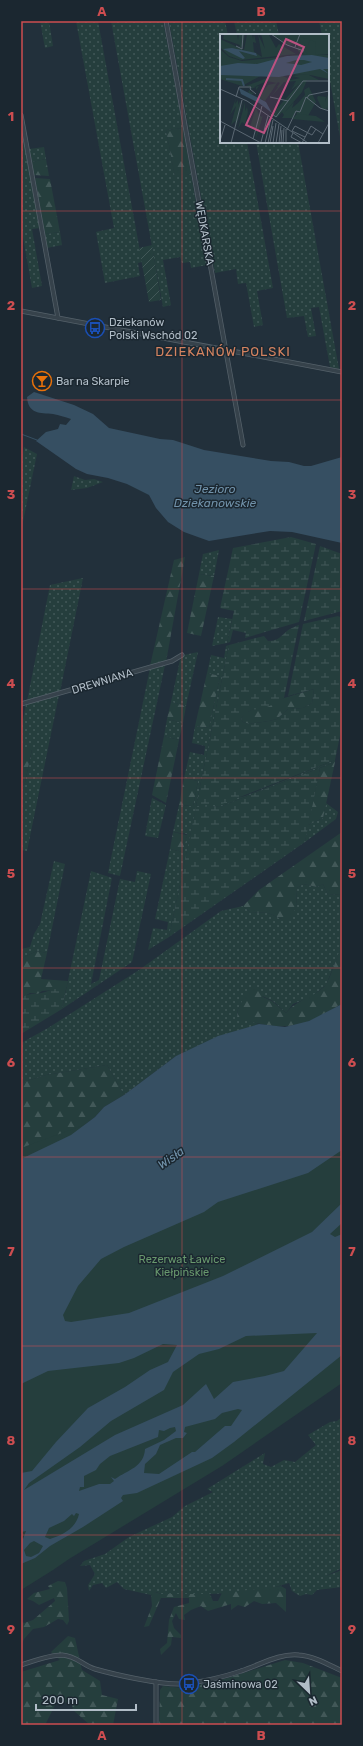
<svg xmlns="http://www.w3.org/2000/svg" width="363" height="1746" font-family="Rubik,sans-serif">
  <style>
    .grass { fill: url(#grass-dots) }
    .forest { fill: url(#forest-firs) }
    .wetland { fill: url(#wetland-marsh) }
    .park { fill: #253e3d }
    .garden { fill: url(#garden-furrows) }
    .water { fill: #364f62; fill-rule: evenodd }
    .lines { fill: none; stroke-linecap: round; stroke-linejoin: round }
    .stream { stroke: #364f62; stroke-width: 1 }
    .minor-casing { stroke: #546069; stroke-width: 5 }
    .minor { stroke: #36424b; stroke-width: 3.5 }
    .grid { fill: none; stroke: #cd4d50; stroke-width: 1; stroke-opacity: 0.55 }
    .labels { text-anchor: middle; stroke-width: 3; stroke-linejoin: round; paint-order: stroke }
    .street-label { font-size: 11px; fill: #b1bdc7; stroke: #1b2730 }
    .poi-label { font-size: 11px; fill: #b1bdc7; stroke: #1b2730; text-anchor: start }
    .park-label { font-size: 11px; fill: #68986d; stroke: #1b2730 }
    .water-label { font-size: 12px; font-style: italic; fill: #7192aa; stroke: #1b2730 }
    .quarter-label { font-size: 13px; letter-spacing: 1px; fill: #d48360; stroke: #1b2730 }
    .inset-river { fill: none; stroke: #364f62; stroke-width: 2 }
    .inset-road { fill: none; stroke: #5b6873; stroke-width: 1 }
    .view { fill: #bc5281; fill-opacity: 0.15; stroke: #bc5281; stroke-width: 2 }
    .inset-edge { fill: none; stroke: #b1bdc7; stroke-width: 2 }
    .neatline { fill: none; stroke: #cd4d50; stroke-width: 1.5 }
    .grid-label { font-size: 13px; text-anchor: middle; font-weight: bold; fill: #cd4d50 }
  </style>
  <defs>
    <pattern id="grass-dots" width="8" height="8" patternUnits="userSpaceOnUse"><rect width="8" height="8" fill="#253e3d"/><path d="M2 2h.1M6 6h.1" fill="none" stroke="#425858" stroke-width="1.8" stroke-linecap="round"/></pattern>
    <pattern id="forest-firs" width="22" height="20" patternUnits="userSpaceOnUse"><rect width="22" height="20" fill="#253e3d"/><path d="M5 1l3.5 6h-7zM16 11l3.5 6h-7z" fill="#425858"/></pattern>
    <pattern id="wetland-marsh" width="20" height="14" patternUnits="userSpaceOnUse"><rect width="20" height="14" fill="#253e3d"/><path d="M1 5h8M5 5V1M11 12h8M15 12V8" fill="none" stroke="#425858"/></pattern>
    <pattern id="garden-furrows" width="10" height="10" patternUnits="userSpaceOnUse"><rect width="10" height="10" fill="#253e3d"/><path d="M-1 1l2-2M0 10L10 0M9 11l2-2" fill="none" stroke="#425858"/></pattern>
  </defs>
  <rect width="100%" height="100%" fill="#22303b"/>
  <g class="grass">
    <polygon points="40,21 49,21 53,46 45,48"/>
    <polygon points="76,21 98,21 142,262 138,263 140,276 105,283 96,232 114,228"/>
    <polygon points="111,21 163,21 183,128 166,130 175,176 191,174 207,265 191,268 190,262 182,263 180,257 163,260 171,305 163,307"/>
    <polygon points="169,21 225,21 228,35 221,35 221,142 247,142 273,288 257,291 263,325 254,327 246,283 238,284 236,269 215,273"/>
    <polygon points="234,21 276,21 279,35 237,35"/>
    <polygon points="319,21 342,21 342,148 328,70 328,35 322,35"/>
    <polygon points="21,122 40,228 32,229 42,286 32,288 21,226"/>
    <polygon points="256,142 298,142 339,369 330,367 319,307 311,308 316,336 308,337 304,316 287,318"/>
    <polygon points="44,147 46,159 32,162 29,149"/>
    <polygon points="60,232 62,245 47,248 45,234"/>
    <polygon points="24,447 37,454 21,531 21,464"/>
    <polygon points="74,476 85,480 94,479 103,482 87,488 71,490"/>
    <polygon points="219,550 214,576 199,574 203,554"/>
    <polygon points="83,578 60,692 27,701 50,585"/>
    <polygon points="218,617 232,619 227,643 212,646"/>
    <polygon points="229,645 196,806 245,796 335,760 335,762 222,806 196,808 169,937 148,950 153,928 167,930 168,922 155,919 170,849 183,852 187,834 173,832 179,805 193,806 198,781 184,778 190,752 204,755 205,746 192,743 195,726 209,728 220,676 207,673 211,655 224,658 226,646"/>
    <polygon points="198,652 186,706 171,702 180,660 184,655"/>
    <polygon points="165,665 120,876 108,873 150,668"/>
    <polygon points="59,695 27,851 21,850 21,786 24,787 32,750 21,747 21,730 26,704"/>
    <polygon points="167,719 183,723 179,740 164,736"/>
    <polygon points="152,798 166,805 158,838 145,836"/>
    <polygon points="326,803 338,812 336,819 305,842 308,825 323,818"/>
    <polygon points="54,861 65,864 47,953 37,951 22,958 21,949 30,947 34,934 40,924"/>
    <polygon points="91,871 112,878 91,984 99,980 120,879 135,882 137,871 151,874 132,962 62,1009"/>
    <polygon points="303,884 317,887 323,884 328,895 342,894 342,946 326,985 311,997 293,1004 286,1013 273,1001 249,990 238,1009 237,1017 259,1024 176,1056 124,1095 107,1065 46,1075 21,1083 21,1043 48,1028 139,970 221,911 243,906 250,912 268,913 282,919 296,908 297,888"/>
    <path d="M342 1417V1568L326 1576 342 1570V1587L317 1590 312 1595 306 1594 300 1596 292 1591 289 1583C251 1596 201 1594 161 1594L156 1592 151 1595 124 1589 117 1582 106 1588 102 1583 93 1585 89 1591 88 1585 95 1574 90 1565 80 1566 84 1561 105 1554 129 1537 172 1517 185 1506 213 1492 207 1489 265 1453 263 1464 271 1467 284 1460 295 1462 316 1445 308 1435 330 1422 337 1421Z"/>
  </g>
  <g class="forest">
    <polygon points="183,128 191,174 175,177 166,130"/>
    <polygon points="46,159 49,176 34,175 32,162"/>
    <polygon points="35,178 50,179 60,232 45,234"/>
    <polygon points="185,557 166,662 150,666 174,560"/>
    <polygon points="199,574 214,576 201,636 187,633"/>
    <polygon points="207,673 220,676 209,728 195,726"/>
    <polygon points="314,689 312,703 303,708 288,709 277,719 269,721 249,724 243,722 241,719 245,713 254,709 262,708 284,698"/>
    <polygon points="171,702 186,706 183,723 167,719"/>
    <polygon points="164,736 179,740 166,803 152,795"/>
    <polygon points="21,747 32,749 24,787 21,786"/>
    <polygon points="335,762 323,818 308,825 320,768"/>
    <polygon points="184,778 198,781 193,806 179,805"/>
    <polygon points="173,832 187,835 183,852 170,849"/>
    <polygon points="342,832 342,894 328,895 323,884 317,887 303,884 297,888 296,908 290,919 282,919 268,913 250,912 243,906 259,890"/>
    <path d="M342 946V1004C331 1009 321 1017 309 1021 285 1031 261 1025 237 1018L238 1009 248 990 258 988 263 997 272 1001 286 1013C296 1000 312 998 324 987 330 981 337 955 342 946Z"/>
    <polygon points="37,951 47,953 41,979 68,981 66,989 42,991 38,994 30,993 21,998 22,958"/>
    <polygon points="107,1065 124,1095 104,1107 95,1117 71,1135 21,1159 21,1083 46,1075"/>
    <polygon points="58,1581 65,1582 67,1588 69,1621 67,1625 63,1620 58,1619 44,1627 33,1629 24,1639 21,1646 21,1621 24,1623 33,1620 55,1601 54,1598 39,1605 33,1601 27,1599 34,1593 50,1589 48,1586"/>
    <polygon points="281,1586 286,1589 286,1612 276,1603 262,1604 254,1601 245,1607 238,1605 231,1610 231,1604 208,1611 201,1606 191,1610 184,1615 185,1620 179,1619 176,1613 172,1621 174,1628 181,1635 181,1638 172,1637 171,1645 161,1655 160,1649 167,1643 169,1620 174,1607 189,1603 189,1598 161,1598 149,1626 144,1627 152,1606 151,1595 155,1592 161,1594 210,1594 213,1601 218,1601 222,1593"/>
    <polygon points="68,1636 75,1638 82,1670 100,1681 102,1695 118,1699 113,1725 90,1725 73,1710 72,1705 58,1699 45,1725 21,1725 21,1672 60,1660 51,1652"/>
    <polygon points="285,1660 303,1663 342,1678 342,1725 159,1725 160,1690 163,1686 182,1688 215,1682"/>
  </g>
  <g class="wetland">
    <polygon points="291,537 316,544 299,622 245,638 246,633 233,630 230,642 227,643 234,611 220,608 233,548"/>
    <polygon points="320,546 342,554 342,611 304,621"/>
    <path d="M338 616 342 618V726L335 760 222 804 196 806 229 645 264 636 268 641C278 641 280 637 287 631 290 628 295 627 299 625L284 698C278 701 273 705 267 707 255 711 250 707 241 719L243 722 249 724 269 721 277 719 288 709 303 708 312 703 314 689 288 696 303 624Z"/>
    <polygon points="320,768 305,842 169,937 196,807 222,806"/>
    <path d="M55 989H66L62 1009 21 1034V998C27 994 30 994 36 994 40 994 50 990 55 989Z"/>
  </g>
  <polygon class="park" points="342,1023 342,1383 222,1466 69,1559 53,1570 21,1590 21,1148 92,1122"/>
  <polygon class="garden" points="152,245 161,300 149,302 139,248"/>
  <g class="water">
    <path d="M34 392 74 405 93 414 109 428 160 439 173 440 204 450 271 461 289 462 304 466H311L342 457V543L292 532 270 531 209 541 184 532 168 522 156 508 149 495 127 484 108 478 87 474 76 469 36 441 46 432 58 429 60 424 66 425 71 419C65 417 59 415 53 414 40 413 28 414 27 397Z"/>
    <path d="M342 1004V1150L308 1173 218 1202 204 1212 124 1247 101 1259 78 1286 63 1315 65 1321 71 1322 129 1313 223 1276 312 1232 342 1203V1223L330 1234 335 1237 342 1234V1355L234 1442 212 1458 137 1493 123 1495 121 1498 123 1501 83 1527 50 1546 35 1558 21 1564V1536L23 1539 26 1531 21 1532V1473L32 1471 56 1442 88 1408 125 1387 150 1370 168 1362 177 1345 163 1344 134 1358 119 1363 48 1371 21 1384V1159L71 1135 95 1117 104 1107 124 1095 176 1056 218 1036 259 1024 285 1027 309 1021ZM317 1333 284 1371 265 1376 233 1382 214 1399 206 1384 183 1405 115 1435 24 1490 29 1483 80 1447 111 1421 164 1390 173 1372 199 1354 219 1349 246 1336ZM238 1409 242 1410 231 1426H225L195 1452H192L159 1474 144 1473 145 1464 156 1454 160 1445 176 1438H183L187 1433 184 1432 185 1427 215 1419 222 1413ZM170 1428 175 1427 176 1431 164 1440 145 1449C144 1467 128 1470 115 1479L111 1477 114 1481 110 1484H99L79 1491 80 1487H84V1476L96 1470 100 1464 110 1456 158 1437 159 1430 164 1431ZM76 1513 79 1514C76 1528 63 1535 50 1539L45 1537 49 1528 64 1521 72 1514 74 1516ZM34 1541 43 1546 39 1553 31 1557 26 1556 24 1550 30 1543Z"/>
  </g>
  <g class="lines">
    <polyline class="stream" points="21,434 37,440"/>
    <g class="minor-casing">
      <g id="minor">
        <polyline points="166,21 243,445"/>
        <polyline points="21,115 58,318"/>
        <polyline points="21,311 342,372"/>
        <polyline points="21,704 172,661 182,655"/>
        <path d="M21 1665C34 1661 49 1655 62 1655 77 1656 82 1665 95 1669 116 1675 157 1684 179 1684 198 1683 224 1677 241 1671 260 1665 279 1653 299 1655 314 1656 329 1665 342 1671"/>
        <polyline points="156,1725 156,1682"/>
      </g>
    </g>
    <use href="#minor" class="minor"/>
  </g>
  <path class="grid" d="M182 21V1725M21 211H342M21 400H342M21 589H342M21 778H342M21 968H342M21 1157H342M21 1346H342M21 1535H342"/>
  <defs>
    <g id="bus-ring" transform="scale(1)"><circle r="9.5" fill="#1b2730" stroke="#1a4fb4" stroke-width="1.5"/><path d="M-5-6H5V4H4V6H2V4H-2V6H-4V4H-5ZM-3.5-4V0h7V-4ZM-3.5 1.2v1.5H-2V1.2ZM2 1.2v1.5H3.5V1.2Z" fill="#1a4fb4"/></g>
    <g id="bar-ring" transform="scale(1)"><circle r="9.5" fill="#1b2730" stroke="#e8710a" stroke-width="1.5"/><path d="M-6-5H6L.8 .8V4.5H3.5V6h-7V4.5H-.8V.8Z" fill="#e8710a"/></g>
  </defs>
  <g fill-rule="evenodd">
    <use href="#bus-ring" x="95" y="328"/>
    <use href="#bar-ring" x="42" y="381"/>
    <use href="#bus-ring" x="189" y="1684"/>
  </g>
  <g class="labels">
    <g class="street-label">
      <text transform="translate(205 233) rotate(80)" y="4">WĘDKARSKA</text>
      <text transform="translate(102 681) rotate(-17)" y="4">DREWNIANA</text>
    </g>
    <g class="poi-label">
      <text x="109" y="326">Dziekanów<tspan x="109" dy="13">Polski Wschód 02</tspan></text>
      <text x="56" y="385">Bar na Skarpie</text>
      <text x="203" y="1688">Jaśminowa 02</text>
    </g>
    <g class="park-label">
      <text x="182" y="1263">Rezerwat Ławice<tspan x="182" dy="13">Kiełpińskie</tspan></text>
    </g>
    <g class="water-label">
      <text x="215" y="493">Jezioro<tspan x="215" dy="14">Dziekanowskie</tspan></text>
      <text transform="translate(171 1158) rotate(-35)" y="4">Wisła</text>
    </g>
    <g class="quarter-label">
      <text x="223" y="356">DZIEKANÓW POLSKI</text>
    </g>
  </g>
  <g transform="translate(220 34)">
    <rect width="109" height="109" fill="#22303b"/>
    <path d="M4 0H17L18 6 19 0H25L23 12 19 14 20 11 3 5ZM27 0H32L33 5 34 0 38 17 36 9 33 8 34 18 42 23 38 0 45 15 41 0 49 1 56 14 59 10 76 20 21 26 9 22 0 13V5L24 16ZM87 40 99 46H87L82 58 64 79 74 68 72 74 78 69 85 61 84 56 89 53 96 68 88 82 77 81 76 77 73 84H62L64 81 62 78 57 84 52 80 79 50 71 56 76 48 70 55 76 47 64 48 51 63 58 53H57L60 49 58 48 47 64 51 55 45 54H51L53 55 57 49 47 47 34 53 39 52 36 56V53L31 55 30 58 34 59 31 61 28 58 32 53 26 52 50 43 63 42 71 46 80 44 72 42ZM109 58V74L108 77 107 73 106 76 102 75 97 64 98 62 106 63 105 68ZM16 64 15 70 18 66V71L20 67 21 74 24 66 16 93 15 87 11 91 16 72 10 81ZM25 68V77L27 73 28 78 25 90 22 88 18 95ZM36 73 39 81 42 83 43 81 36 105 37 96 30 93Z" fill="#253e3d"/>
    <path d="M50 0H109L108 20H95L109 21 55 24 84 20 78 17V11L82 13 79 10 68 11Z" fill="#253e3d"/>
    <path d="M57 49 45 67 38 64 48 51Z" fill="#253e3d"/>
    <path d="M79 3 88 5V11L90 6 96 8 95 20 109 21V45L90 41 44 40 22 52 0 45V15L9 23 22 27 88 20 83 16ZM77 80 96 82 105 88 72 85Z" fill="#253e3d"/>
    <path d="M12 14 36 19 37 22 19 17 25 24 23 25 3 15ZM92 21 109 24V35H103L109 40 100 35 59 43 0 41V32L18 29 37 30 67 22ZM76 26H84L92 28 81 31 66 29ZM19 54 46 68 52 79 39 69 21 60Z" fill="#364f62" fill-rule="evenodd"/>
    <path class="inset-river" d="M6 45 22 46 24 52"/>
    <path class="inset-road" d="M51 0 67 11 84 17M16 12 22 15 23 0M75 13 80 0M0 55 27 67 88 109M16 63 19 53H31L30 55 36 60M50 63 68 67M87 64 89 61 109 57M0 87 41 109M67 96 76 77 80 78 86 63 100 74 109 77M73 99 71 103 82 109M85 103 72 97 75 92 92 101 96 95M33 105 42 72M0 107 5 91M41 108 48 82M11 109 22 66M45 109 52 80 56 83 83 47H109M48 109 53 86M50 109 53 92M53 109 56 89M56 109 59 90M59 109 61 92M61 109 62 96M63 109 64 94M66 109V95M82 109 91 92 103 100M98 109 109 89"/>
    <path class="view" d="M66 5 84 13 44 99 26 91Z"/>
    <rect width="109" height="109" class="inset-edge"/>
  </g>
  <rect width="363" height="1746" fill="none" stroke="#1b2730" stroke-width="44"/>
  <g transform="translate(309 1692) rotate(155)" stroke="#1b2730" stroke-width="3" paint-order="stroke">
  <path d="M0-3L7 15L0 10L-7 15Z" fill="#b1bdc7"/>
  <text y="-6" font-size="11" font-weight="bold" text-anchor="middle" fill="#b1bdc7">N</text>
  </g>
  <path d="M36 1704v6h100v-6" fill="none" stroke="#b1bdc7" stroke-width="2"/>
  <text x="42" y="1704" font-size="12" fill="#b1bdc7" stroke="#1b2730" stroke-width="3" paint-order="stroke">200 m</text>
  <rect x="22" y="22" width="319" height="1702" class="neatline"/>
  <g class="grid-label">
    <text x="102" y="16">A</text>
    <text x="261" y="16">B</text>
    <text x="11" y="121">1</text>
    <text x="352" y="121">1</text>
    <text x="11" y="310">2</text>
    <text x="352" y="310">2</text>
    <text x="11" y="499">3</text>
    <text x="352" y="499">3</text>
    <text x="11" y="688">4</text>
    <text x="352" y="688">4</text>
    <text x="11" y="878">5</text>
    <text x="352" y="878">5</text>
    <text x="11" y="1067">6</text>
    <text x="352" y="1067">6</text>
    <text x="11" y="1256">7</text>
    <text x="352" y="1256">7</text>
    <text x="11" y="1445">8</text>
    <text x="352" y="1445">8</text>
    <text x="11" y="1634">9</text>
    <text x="352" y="1634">9</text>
    <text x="102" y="1740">A</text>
    <text x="261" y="1740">B</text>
  </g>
</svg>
